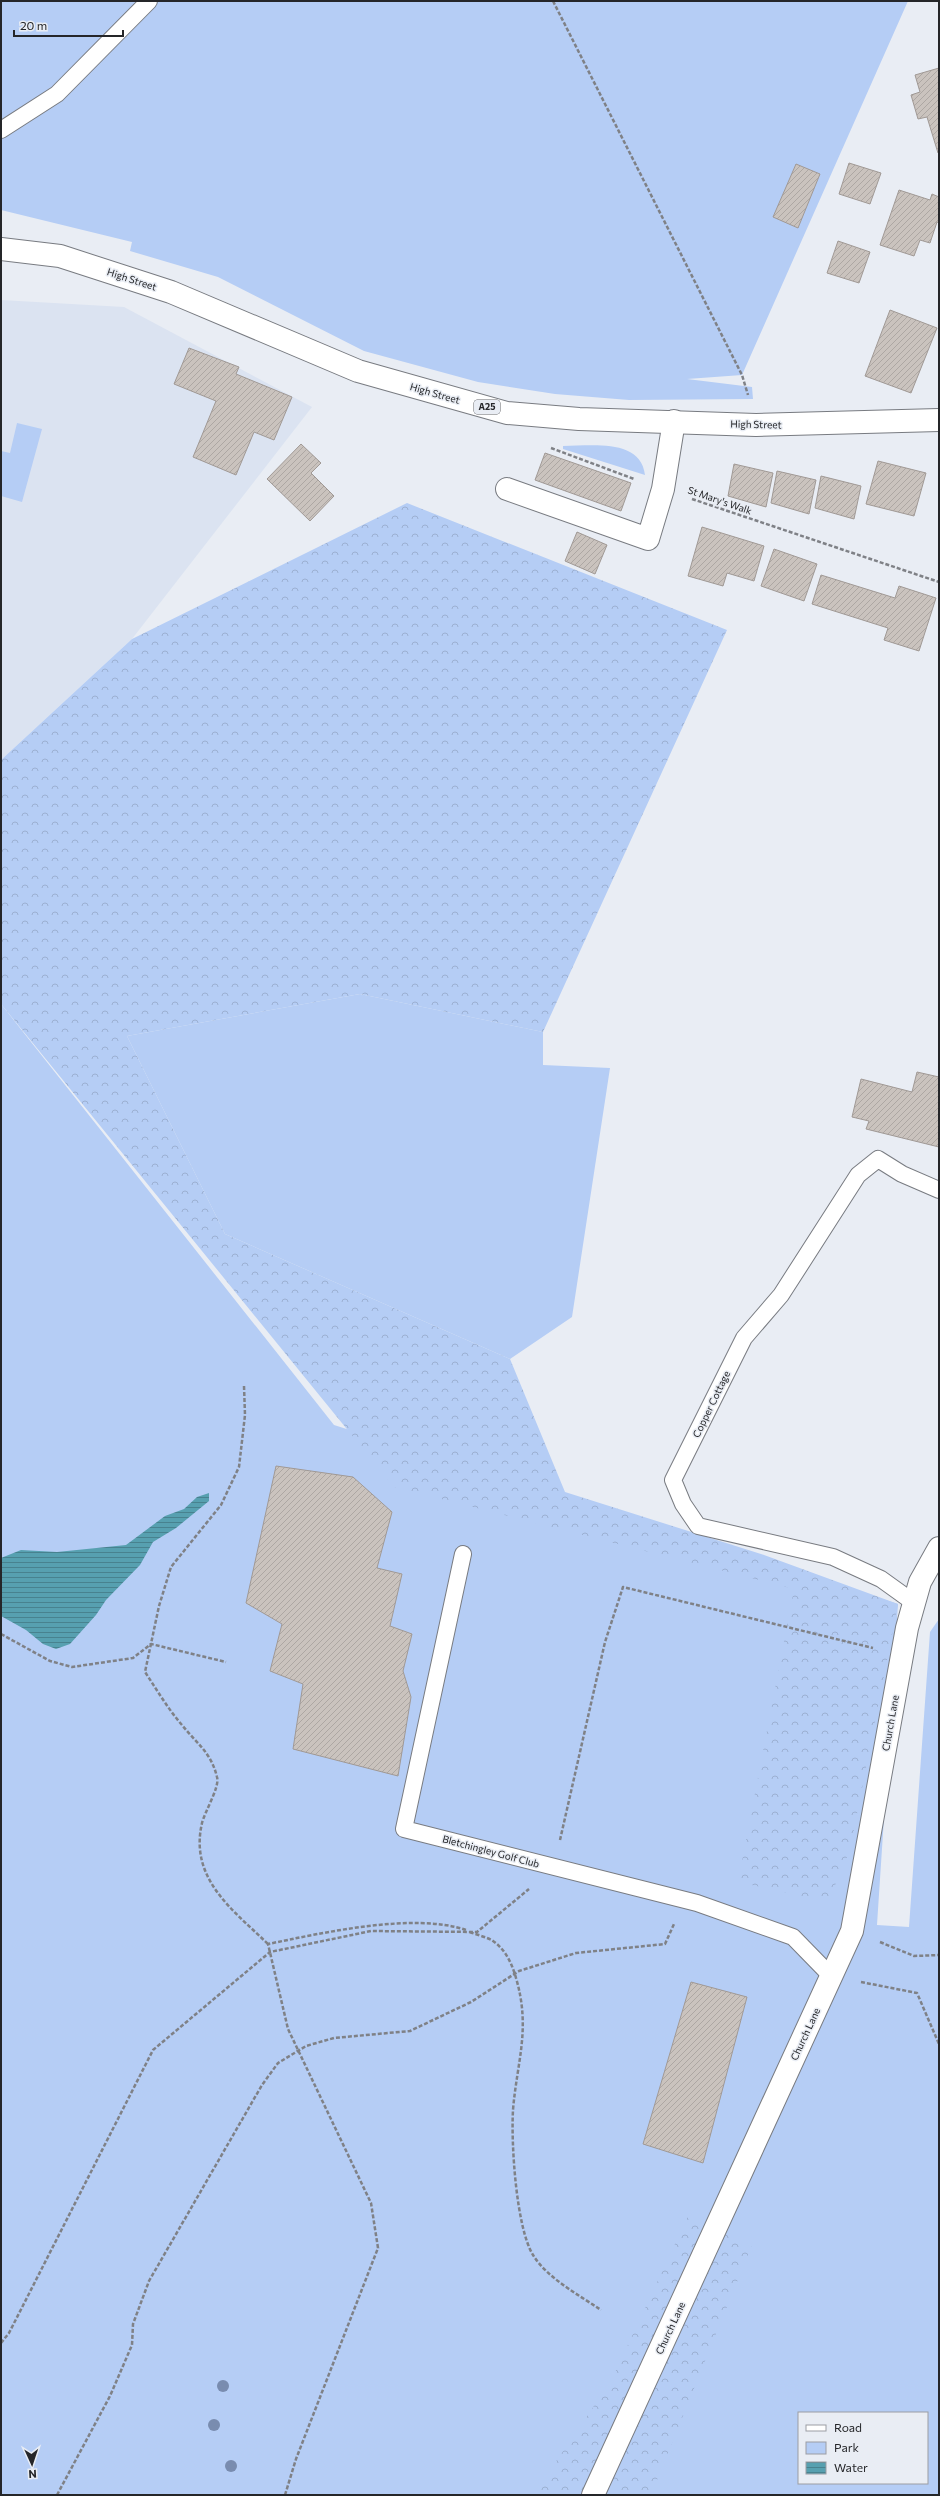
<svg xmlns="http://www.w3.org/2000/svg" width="940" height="2496" font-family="Commissioner,sans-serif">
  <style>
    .built { fill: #dbe3f1 }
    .green { fill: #b5cdf5; fill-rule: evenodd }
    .forest { fill: url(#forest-crowns) }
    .water { fill: url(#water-rules) }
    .building { fill: url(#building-hatch); stroke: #a09995 }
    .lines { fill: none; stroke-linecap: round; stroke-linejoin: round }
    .lane-casing { stroke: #787b81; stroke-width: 18 }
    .street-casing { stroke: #787b81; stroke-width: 24 }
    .secondary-casing { stroke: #787b81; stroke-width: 24 }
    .primary-casing { stroke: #787b81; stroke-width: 24 }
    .path { stroke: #7f8186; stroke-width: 2.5; stroke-dasharray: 4 2; stroke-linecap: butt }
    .lane { stroke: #fff; stroke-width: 16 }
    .street { stroke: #fff; stroke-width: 22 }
    .secondary { stroke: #fff; stroke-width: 22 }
    .primary { stroke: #fff; stroke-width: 22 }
    .tree { fill: #798caf }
    .labels { text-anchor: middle; stroke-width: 3; stroke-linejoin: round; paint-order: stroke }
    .shield { fill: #e9edf4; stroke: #606266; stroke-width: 1 }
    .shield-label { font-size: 9px; font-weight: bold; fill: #252629 }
    .street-label { font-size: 10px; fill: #252629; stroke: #e9edf4 }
  </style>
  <defs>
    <pattern id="forest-crowns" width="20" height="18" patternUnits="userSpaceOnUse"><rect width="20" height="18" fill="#b5cdf5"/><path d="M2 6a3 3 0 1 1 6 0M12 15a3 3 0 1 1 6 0" fill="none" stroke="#9cb0d2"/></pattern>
    <pattern id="water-rules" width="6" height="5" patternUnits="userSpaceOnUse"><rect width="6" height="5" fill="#57a0b0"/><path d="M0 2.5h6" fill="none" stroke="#48828f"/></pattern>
    <pattern id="building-hatch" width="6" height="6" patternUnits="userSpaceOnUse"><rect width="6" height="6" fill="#cac3be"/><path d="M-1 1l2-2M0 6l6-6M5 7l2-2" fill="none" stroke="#ada7a3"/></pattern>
  </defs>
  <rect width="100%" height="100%" fill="#e9edf4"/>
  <polygon class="built" points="1,300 124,307 312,407 132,639 1,760"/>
  <g class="green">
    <polygon points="1,1 908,1 742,375 687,379 752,387 753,399 629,400 555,394 478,382 364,351 218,277 130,251 132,242 1,210"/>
    <polygon points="17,423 42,429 22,502 1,496 1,451 10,453"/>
    <path d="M563 446C591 446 641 438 645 475L563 449Z"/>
    <polygon points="360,994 543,1032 543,1065 610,1068 572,1317 510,1359 225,1234 127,1036"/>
    <path d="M1 1004 334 1425 898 1604 877 1925 909 1927 930 1632 939 1619V2495H1ZM799 2413H927V2483H799Z"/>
  </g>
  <g class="forest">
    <polygon points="407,503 727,630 543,1032 360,994 127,1036 225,1234 510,1359 565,1492 761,1554 898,1604 850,1850 828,1902 738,1882 794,1589 394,1487 1,1004 1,760 132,639"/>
    <polygon points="688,2216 752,2245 651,2495 533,2495 611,2381"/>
  </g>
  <polygon class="water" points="209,1493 209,1501 176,1528 153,1542 140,1565 106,1600 96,1615 70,1644 56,1649 43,1644 26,1630 1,1616 1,1558 21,1550 57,1552 126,1545 165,1516 184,1509 197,1497"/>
  <g class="building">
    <polygon points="939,68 939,153 938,153 927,117 918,119 911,95 920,92 915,75"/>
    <polygon points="849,163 881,173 870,204 839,194"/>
    <polygon points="796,164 820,174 798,228 773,217"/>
    <polygon points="899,190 930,200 932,194 939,197 939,223 937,222 930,243 920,240 914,256 880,245"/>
    <polygon points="838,241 870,252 859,283 827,273"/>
    <polygon points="890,310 937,328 911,393 865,376"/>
    <polygon points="189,348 239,367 236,374 292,397 274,440 254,432 236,475 193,457 216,401 174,384"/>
    <polygon points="301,444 321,463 311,473 334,496 310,521 267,479"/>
    <polygon points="545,453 631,483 621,511 535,480"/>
    <polygon points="878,461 926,473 914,516 866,504"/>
    <polygon points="734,464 773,473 766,507 728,496"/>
    <polygon points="777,471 816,480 809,514 771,503"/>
    <polygon points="821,476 861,486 854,519 815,508"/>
    <polygon points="702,527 764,546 754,581 727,573 723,586 688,576"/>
    <polygon points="577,532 607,545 595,574 565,561"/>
    <polygon points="774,549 817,564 804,601 761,586"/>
    <polygon points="821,575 895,598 899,586 936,598 919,651 884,640 888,628 812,604"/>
    <polygon points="917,1072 939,1077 939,1147 866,1129 869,1121 852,1117 861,1079 912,1092"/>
    <polygon points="276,1466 353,1477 392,1512 377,1568 402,1574 390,1626 412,1634 403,1671 411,1697 398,1776 293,1749 303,1684 270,1671 282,1624 246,1603"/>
    <polygon points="691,1982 747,1997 703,2163 643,2144"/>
  </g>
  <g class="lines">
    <g class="lane-casing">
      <g id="lane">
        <polyline points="1,130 57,94 149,1"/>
        <polyline points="463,1554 404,1829 697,1903 793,1937 832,1977"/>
        <polyline points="913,1602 881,1579 833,1557 698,1526 683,1504 673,1480 744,1338 781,1295 858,1175 878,1159 902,1174 939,1190"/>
      </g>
    </g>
    <g class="street-casing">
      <polyline id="street" points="507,489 648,539 663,489 674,421"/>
    </g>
    <g class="secondary-casing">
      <polyline id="secondary" points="593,2495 852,1931 907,1628 920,1582 939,1548"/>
    </g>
    <g class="primary-casing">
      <polyline id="primary" points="1,249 60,256 171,292 358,371 507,413 579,419 756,425 939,420"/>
    </g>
    <g class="path">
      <polyline points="553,1 742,375 748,395"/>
      <polyline points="551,448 634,479"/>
      <polyline points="692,499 939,582"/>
      <path d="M244 1386 245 1415 239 1467 221 1505 171 1567 159 1606 145 1672C157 1690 168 1709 182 1725 197 1744 211 1752 217 1777 220 1787 205 1811 202 1823 189 1879 233 1910 268 1944"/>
      <polyline points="1,1634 50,1661 72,1667 133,1658 151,1644 226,1662"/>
      <polyline points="560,1840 605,1642 623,1587 873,1648"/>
      <path d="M470 1932C477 1935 487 1937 493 1941 506 1950 512 1964 516 1978 531 2029 517 2061 513 2110 511 2143 516 2227 533 2255 547 2278 579 2295 601 2310"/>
      <polyline points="880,1942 914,1956 939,1955"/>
      <polyline points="861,1982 917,1993 939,2044"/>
      <polyline points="1,2343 9,2333 153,2050 270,1952 371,1931 477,1932 529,1889"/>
      <polyline points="57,2495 110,2396 132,2345 133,2324 149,2281 262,2085 278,2063 306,2046 334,2038 410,2031 471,2002 519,1971 576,1953 665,1944 674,1924"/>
      <path d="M285 2495 296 2459 378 2248 371 2203 288 2029 268 1944C322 1933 414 1912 466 1930"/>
    </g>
    <use href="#lane" class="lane"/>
    <use href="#street" class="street"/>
    <use href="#secondary" class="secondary"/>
    <use href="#primary" class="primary"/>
  </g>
  <g class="tree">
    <circle cx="223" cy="2386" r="6"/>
    <circle cx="214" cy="2425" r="6"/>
    <circle cx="231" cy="2466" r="6"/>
  </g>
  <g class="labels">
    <rect class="shield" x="474" y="400" width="26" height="14" rx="3"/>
    <g class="shield-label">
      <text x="487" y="410">A25</text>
    </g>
    <g class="street-label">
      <text transform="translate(132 279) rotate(18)" y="4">High Street</text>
      <text transform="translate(435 393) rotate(16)" y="4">High Street</text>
      <text transform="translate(756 424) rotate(1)" y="4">High Street</text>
      <text transform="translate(720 500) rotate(19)" y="4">St Mary's Walk</text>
      <text transform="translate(711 1404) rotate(-64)" y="4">Copper Cottage</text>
      <text transform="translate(890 1723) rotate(-80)" y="4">Church Lane</text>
      <text transform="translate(491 1851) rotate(15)" y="4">Bletchingley Golf Club</text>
      <text transform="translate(805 2034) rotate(-65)" y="4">Church Lane</text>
      <text transform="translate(670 2328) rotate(-65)" y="4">Church Lane</text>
    </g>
  </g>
  <rect width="940" height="2496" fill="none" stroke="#252629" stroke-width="4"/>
  <rect x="798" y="2412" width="130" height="72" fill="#e9edf4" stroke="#9b9da3"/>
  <rect x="806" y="2425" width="20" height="6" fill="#ffffff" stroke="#9b9da3"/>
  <text x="834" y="2432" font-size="12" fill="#252629">Road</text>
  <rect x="806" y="2442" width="20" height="12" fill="#b5cdf5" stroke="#9b9da3"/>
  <text x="834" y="2452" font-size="12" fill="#252629">Park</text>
  <rect x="806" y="2462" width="20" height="12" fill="url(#water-rules)" stroke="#9b9da3"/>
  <text x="834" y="2472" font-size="12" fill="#252629">Water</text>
  <g transform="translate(32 2464) rotate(177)" stroke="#e9edf4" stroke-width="3" paint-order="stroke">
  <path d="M0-3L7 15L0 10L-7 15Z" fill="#252629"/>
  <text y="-6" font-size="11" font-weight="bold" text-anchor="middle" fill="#252629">N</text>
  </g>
  <path d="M14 30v6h109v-6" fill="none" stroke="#252629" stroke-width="2"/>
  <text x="20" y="30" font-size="12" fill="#252629" stroke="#e9edf4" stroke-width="3" paint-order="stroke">20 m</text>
</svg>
